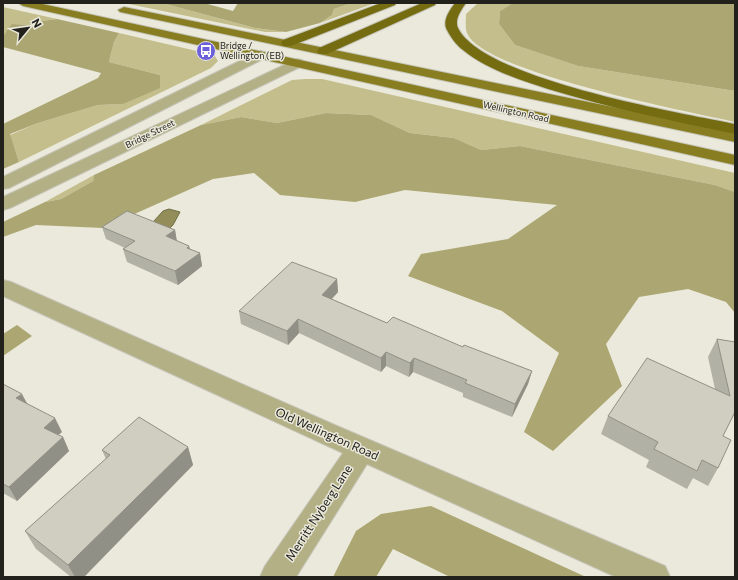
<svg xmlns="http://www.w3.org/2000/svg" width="738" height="580" font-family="Commissioner,sans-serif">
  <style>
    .green { fill: #c3be8b }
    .forest { fill: #aca772 }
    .water { fill: #938d5a; stroke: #716d47 }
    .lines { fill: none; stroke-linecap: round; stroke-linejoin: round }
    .minor-casing { stroke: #c6c5b9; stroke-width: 2 }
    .major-casing { stroke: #c6c5b9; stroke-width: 2 }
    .highway-casing { stroke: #c6c5b9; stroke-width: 2 }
    .minor { fill: #b4b085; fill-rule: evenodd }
    .major { fill: #887e21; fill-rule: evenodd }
    .highway { fill: #756c11; fill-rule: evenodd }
    .wall { fill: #b2b1a5 }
    .shaded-wall { fill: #919086 }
    .building { fill: #cfcec0; stroke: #919086 }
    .labels { text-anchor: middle; stroke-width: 3; stroke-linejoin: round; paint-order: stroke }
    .far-poi-label { font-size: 9px; fill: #22211c; stroke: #eae9db; text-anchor: start }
    .far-street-label { font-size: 9px; fill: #22211c; stroke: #eae9db }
    .near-street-label { font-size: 12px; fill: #22211c; stroke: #eae9db }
  </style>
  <rect width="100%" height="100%" fill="#eae9db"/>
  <g class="green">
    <polygon points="124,3 162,3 255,28 286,32 265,32"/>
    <polygon points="352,3 375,3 320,23 332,15 334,9"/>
    <path d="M478 3H513L500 11 499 24 515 45 578 66 735 91V122C690 112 482 72 467 33 465 28 466 20 466 14Z"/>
    <polygon points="3,7 57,19 41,21 36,25 13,24 3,36"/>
    <polygon points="119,33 214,55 218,61 211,68 19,162 10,135 38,123 98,105 123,104 160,75 109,62 114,42"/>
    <polygon points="305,79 322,79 735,173 735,192 715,185 520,146 481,150 454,138 410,133 371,115 326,113 277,123 241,117 201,125 292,80"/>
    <polygon points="94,175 93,181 61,199 45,202"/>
  </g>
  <g class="forest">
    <polygon points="162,3 204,3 233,11 238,3 352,3 334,9 332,15 320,23 286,32 255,28"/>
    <polygon points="513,3 735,3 735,91 578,66 515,45 499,24 500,11"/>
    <polygon points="57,19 119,33 114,42 109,62 160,75 160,88 123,104 98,105 38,123 10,134 19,162 3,169 3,124 98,78 101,73 3,47 3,36 12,24 36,25 41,21"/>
    <polygon points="326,113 371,115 410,133 454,138 481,150 520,146 715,185 735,192 735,313 726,302 688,289 639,297 606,344 622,386 553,451 524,432 559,353 502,311 408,276 421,254 508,239 557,205 405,190 355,202 280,195 254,173 213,179 103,228 36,225 3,237 3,222 45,202 61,199 93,181 94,175 201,125 241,117 277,123"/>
    <polygon points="17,325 32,336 3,356 3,334"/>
    <polygon points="431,506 586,577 450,577 393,549 376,577 333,577 356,531 381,514"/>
  </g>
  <polygon class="water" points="169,209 180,212 173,225 168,230 153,222 163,211"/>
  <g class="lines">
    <g class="minor-casing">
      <g id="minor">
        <polygon points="260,51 265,52 266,55 265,58 9,188 3,189 3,177"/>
        <polygon points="297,59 302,60 304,63 302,66 10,208 3,210 3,197"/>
        <polygon points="3,280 11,282 337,426 665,566 670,577 616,577 367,464 296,577 260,577 265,566 343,453 3,296"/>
      </g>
    </g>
    <g class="major-casing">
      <g id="major">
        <polygon points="18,3 38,3 735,155 735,165 23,6"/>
        <polygon points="124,7 735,132 735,142 120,12 118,10"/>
      </g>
    </g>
    <g class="highway-casing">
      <g id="highway">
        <polygon points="381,3 396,3 395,5 291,46 283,46 281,43 283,40"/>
        <polygon points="422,3 436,3 435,5 327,54 319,54 317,51 319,48"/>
        <path d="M455 3H466C462 9 454 19 458 28 483 79 679 113 735 124V134C672 121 610 108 548 89 520 80 486 69 463 50 457 46 449 35 446 28 443 19 450 10 455 3Z"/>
      </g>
    </g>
    <use href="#minor" class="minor"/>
    <use href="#major" class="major"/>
    <use href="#highway" class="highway"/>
  </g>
  <g class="wall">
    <polygon points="102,227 175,230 177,241 189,246 190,249 200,253 202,266 178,285 127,262 123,249 125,248 106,239"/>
    <polygon points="337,279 338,292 332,299 387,323 463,347 532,371 528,384 512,417 463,397 463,393 413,372 409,377 386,366 381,372 299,333 288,345 241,324 239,311"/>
    <polygon points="717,339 735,412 723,436 718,468 708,486 693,478 687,489 646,467 649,460 601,434 608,416 715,389 708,357"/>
    <polygon points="3,384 62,432 58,435 63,437 69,451 17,501 3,493"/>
    <polygon points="188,447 193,465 84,577 71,577 36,549 25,531 106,459 102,450"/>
  </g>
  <g class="shaded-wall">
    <polygon points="175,230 177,243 166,236"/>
    <polygon points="189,246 192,259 200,253 202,266 178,285 175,271 187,248"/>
    <polygon points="337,279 338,292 323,308 322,295"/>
    <polygon points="298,319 299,333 288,345 287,331"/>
    <polygon points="386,352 386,366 381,372 381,358"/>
    <polygon points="414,358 413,372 409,377 410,363"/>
    <polygon points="532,371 528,384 512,417 515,404"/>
    <polygon points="22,394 29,407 16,398"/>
    <polygon points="55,418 62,432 51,441 44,428"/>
    <polygon points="63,437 69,451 17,501 9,487"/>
    <polygon points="188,447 193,465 84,577 75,577 68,565"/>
  </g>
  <g class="building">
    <polygon points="127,211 175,230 166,236 189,246 187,248 200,253 175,271 123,249 135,241 102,227"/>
    <polygon points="292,262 337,279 322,295 387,323 393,317 463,347 464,345 532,371 515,404 465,383 467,380 414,358 410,363 386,352 381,358 298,319 287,331 239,311"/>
    <polygon points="717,339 735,342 735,412 723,436 731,440 718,468 702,460 697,471 654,449 658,442 608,416 647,358 730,396"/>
    <polygon points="3,384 22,394 16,398 55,418 44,428 63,437 9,487 3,484"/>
    <polygon points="139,417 188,447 68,565 25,531 110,455 102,450"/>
  </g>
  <defs>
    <g id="bus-disc" transform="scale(1)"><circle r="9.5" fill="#6c61db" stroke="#eae9db"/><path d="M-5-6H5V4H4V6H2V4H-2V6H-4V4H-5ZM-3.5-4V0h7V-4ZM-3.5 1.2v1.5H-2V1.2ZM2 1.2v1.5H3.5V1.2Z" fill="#fff"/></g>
  </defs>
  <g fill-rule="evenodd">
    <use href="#bus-disc" x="206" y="51"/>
  </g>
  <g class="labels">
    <g class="far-poi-label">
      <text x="220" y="49">Bridge /<tspan x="220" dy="10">Wellington (EB)</tspan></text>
    </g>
    <g class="far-street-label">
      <text transform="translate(516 112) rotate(13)" y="3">Wellington Road</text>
      <text transform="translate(150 134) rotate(-26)" y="3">Bridge Street</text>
    </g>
    <g class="near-street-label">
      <text transform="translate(327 434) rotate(24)" y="4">Old Wellington Road</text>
      <text transform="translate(319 513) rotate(-57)" y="4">Merritt Nyberg Lane</text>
    </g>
  </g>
  <rect width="738" height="580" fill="none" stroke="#22211c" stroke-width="8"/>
  <g transform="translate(28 28) rotate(61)" stroke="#eae9db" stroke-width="3" paint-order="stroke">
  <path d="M0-3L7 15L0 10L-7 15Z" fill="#22211c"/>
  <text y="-6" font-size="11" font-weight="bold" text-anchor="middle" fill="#22211c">N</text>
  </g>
</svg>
